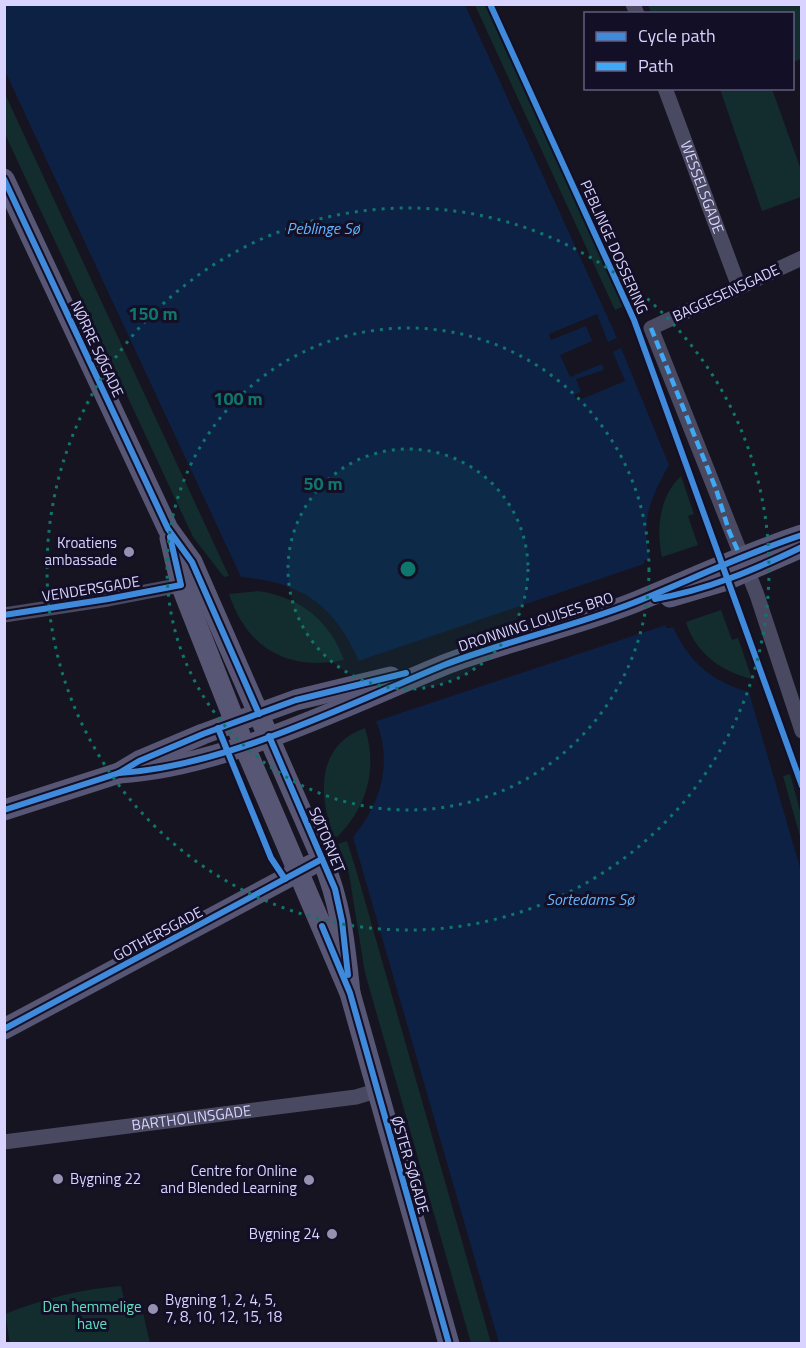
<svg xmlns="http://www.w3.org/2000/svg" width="806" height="1348" font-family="'Titillium Web',sans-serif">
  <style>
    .green { fill: #132c2d }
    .water { fill: #0d2144 }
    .pier { fill: #161421 }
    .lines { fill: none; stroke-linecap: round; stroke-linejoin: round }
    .street { stroke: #4a4962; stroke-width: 15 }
    .secondary { stroke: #575674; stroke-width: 21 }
    .quiet { stroke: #3fa9f5; stroke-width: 4.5; stroke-dasharray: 9 4.5; stroke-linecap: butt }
    .cycleway-casing { stroke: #130f26; stroke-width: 10 }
    .cycleway { stroke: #408adc; stroke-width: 6 }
    .ring { fill: none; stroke: #0f766e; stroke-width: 3; stroke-dasharray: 3 6 }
    .poi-dot { fill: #9591b1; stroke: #130f26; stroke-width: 2 }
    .labels { text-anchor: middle; stroke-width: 6; stroke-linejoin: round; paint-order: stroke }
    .street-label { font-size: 15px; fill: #d9d4ff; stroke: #130f26 }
    .poi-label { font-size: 15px; fill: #d9d4ff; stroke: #130f26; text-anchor: end }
    .park-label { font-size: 15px; fill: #5fe0c0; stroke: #130f26 }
    .water-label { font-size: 16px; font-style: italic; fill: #62b6ff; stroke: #130f26 }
    .centre { fill: #0f766e; stroke: #130f26; stroke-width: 3 }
    .ring-label { font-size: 18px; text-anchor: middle; font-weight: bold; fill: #0f766e; stroke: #130f26; stroke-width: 6; stroke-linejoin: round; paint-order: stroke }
  </style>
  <rect width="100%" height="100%" fill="#161421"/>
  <g class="green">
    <polygon points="475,5 485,5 624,306 615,310"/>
    <polygon points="648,5 801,5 801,59 793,62 792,14 651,13"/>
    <polygon points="720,89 772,89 801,170 801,197 762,211"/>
    <polygon points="5,94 229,576 224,577 193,537 5,134"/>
    <path d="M681 476 694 514 688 516 698 545 662 557C656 529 659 497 681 476Z"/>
    <path d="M258 591C300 597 329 620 344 660 287 672 247 648 229 594Z"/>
    <path d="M721 610 732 640 738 638 752 679C722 672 695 653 686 622Z"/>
    <path d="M365 728C378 769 367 807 337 837L334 836C318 796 316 745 365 728Z"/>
    <polygon points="790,774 801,814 801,840 783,776"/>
    <polygon points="347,841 357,873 491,1343 471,1343 365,973 349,874 338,844"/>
    <path d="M121 1286 128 1316 143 1313 150 1343H10L5 1314C43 1299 80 1289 121 1286Z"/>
  </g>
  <g class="water">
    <path d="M4 5H465L617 338 669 465C651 497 640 521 650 559L644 561 645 564 359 661C334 605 302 582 241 577L5 71Z"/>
    <path d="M665 625 667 628 673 627C689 662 712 682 749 692L801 871V1343H499L353 837C381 804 393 762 376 721Z"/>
  </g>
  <g class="pier">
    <polygon points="597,314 608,342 617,338 621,348 613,352 625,381 577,401 574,395 581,392 576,379 604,370 602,364 570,377 560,355 592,341 586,326 551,340 549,334"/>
    <polygon points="650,559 651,562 646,567 360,664 359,661 644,564 644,561"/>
    <polygon points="664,622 672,624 673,627 667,628 665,625 376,721 375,718"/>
  </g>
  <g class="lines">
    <g class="street">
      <polyline points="633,4 637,14"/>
      <path id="s1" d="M665 88 739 287"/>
      <polyline points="802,258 651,328 757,595 802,731"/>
      <polyline points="4,615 108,599 181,585"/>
      <path id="s2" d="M4 1142 356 1097 376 1091"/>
    </g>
    <g class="secondary">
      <path d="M4 179 168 529 192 562 322 859C341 903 345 946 350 993"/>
      <polyline points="170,538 181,585 244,745 350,993 449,1344"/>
      <polyline points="670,597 724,581 802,547"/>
      <path d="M119 773C224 767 347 705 444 665 506 641 572 627 633 603 690 580 744 554 802 535"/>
      <polyline points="4,810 119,773 139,761 203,734 296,700 391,677"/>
      <polyline points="4,1029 311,865"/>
    </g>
    <polyline class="quiet" points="651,328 716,489 729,531 743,562"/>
    <g class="cycleway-casing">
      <g id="cycleway">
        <polyline points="490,4 634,320 802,786"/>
        <polyline points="4,179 168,529 192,562 259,714"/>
        <path d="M655 599C707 590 754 570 802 547"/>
        <polyline points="4,615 108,599 181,585 170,537"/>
        <polyline points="218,728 271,858 285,879"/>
        <polyline points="269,736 335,889 342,921 348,975"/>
        <path d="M119 773C224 767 347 705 444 665 506 641 572 627 633 603 690 580 744 554 802 535"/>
        <polyline points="4,810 119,773 139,761 203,734 296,700 406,673"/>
        <polyline points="322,926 350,993 449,1344"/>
        <polyline points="4,1029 322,859"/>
      </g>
    </g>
    <use href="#cycleway" class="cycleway"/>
  </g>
  <circle cx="408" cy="569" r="120" fill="#0f766e" fill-opacity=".12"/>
  <g class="ring">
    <circle cx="408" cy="569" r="120"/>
    <circle cx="408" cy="569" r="241"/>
    <circle cx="408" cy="569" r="361"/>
  </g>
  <g class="poi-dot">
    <circle cx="129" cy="552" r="6"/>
    <circle cx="58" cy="1179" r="6"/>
    <circle cx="309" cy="1180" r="6"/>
    <circle cx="332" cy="1234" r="6"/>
    <circle cx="153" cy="1309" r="6"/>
  </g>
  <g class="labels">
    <g class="street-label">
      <text dy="5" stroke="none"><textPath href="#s1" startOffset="106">WESSELSGADE</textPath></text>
      <text transform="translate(614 247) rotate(66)" y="5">PEBLINGE DOSSERING</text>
      <text transform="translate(726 293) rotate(-25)" y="5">BAGGESENSGADE</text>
      <text transform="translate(97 349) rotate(65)" y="5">NØRRE SØGADE</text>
      <text transform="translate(91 589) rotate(-9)" y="5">VENDERSGADE</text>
      <text transform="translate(536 622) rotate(-18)" y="5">DRONNING LOUISES BRO</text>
      <text transform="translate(327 840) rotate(67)" y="5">SØTORVET</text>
      <text transform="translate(158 934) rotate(-28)" y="5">GOTHERSGADE</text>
      <text dy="5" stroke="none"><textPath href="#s2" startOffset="189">BARTHOLINSGADE</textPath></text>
      <text transform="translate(410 1165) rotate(74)" y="5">ØSTER SØGADE</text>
    </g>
    <g class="poi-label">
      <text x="117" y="548">Kroatiens<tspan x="117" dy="17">ambassade</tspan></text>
      <text x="297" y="1176">Centre for Online<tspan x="297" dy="17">and Blended Learning</tspan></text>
      <text x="70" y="1184" text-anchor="start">Bygning 22</text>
      <text x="320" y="1239">Bygning 24</text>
      <text x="165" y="1305" text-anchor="start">Bygning 1, 2, 4, 5,<tspan x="165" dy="17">7, 8, 10, 12, 15, 18</tspan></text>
    </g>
    <g class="park-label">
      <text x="92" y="1312">Den hemmelige<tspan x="92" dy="17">have</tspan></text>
    </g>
    <g class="water-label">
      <text x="323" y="234">Peblinge Sø</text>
      <text x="590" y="905">Sortedams Sø</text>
    </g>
  </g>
  <circle cx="408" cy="569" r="9" class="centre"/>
  <g class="ring-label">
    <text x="153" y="320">150 m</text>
    <text x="238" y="405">100 m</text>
    <text x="323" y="490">50 m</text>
  </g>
  <rect width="806" height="1348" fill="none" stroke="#d9d4ff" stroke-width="12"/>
  <rect x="584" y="12" width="210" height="78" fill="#130f26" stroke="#625e7d" stroke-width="1.5"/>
  <rect x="596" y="32" width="30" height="9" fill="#408adc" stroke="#625e7d" stroke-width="1.5"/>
  <text x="638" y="42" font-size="18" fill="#d9d4ff">Cycle path</text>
  <rect x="596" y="62" width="30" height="9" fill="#3fa9f5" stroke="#625e7d" stroke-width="1.5"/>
  <text x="638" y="72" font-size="18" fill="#d9d4ff">Path</text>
</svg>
